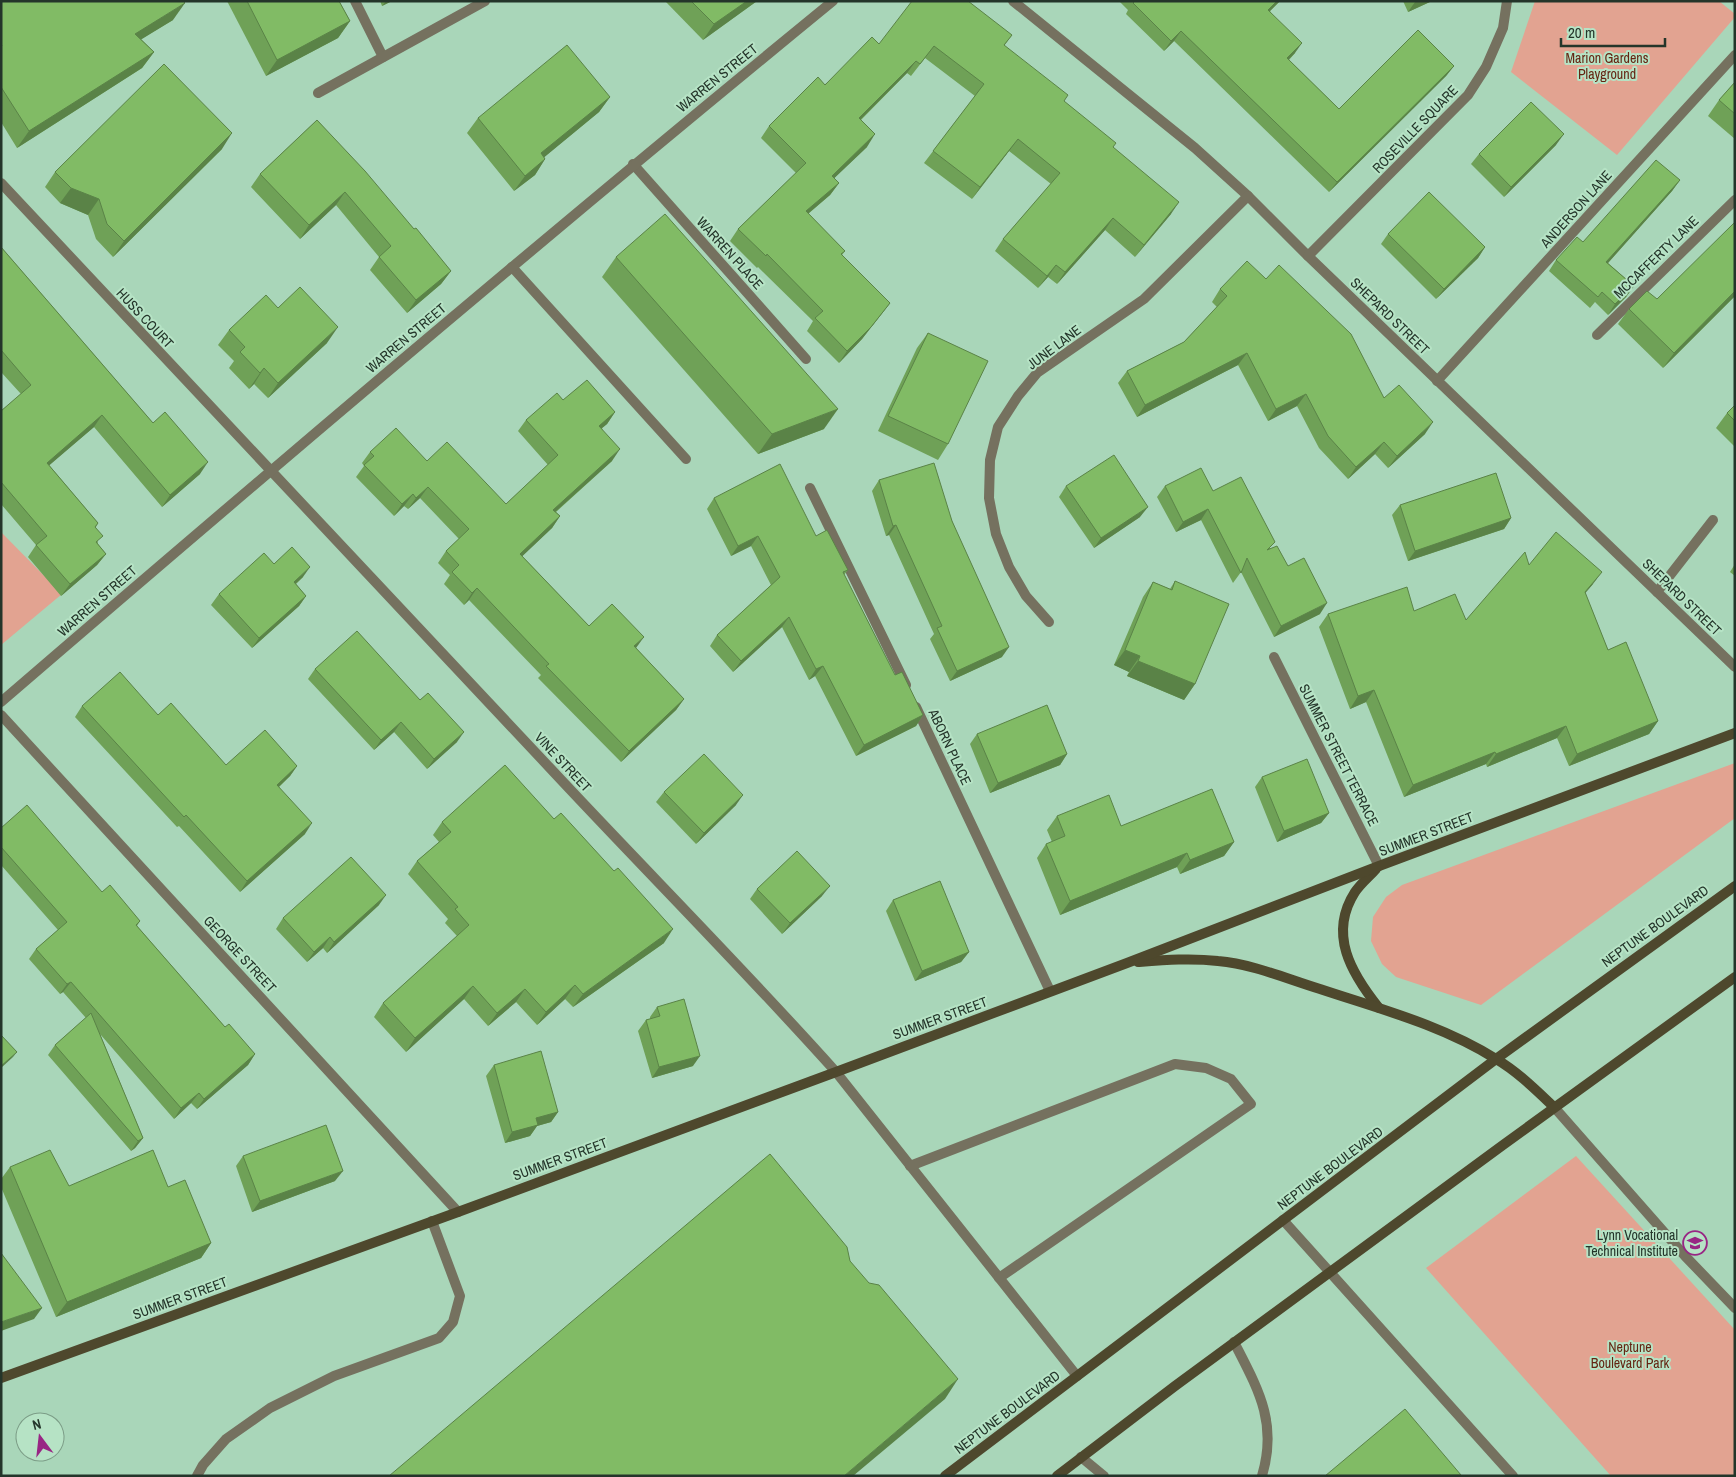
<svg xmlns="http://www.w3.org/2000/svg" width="1736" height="1477" font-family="'Archivo Narrow',sans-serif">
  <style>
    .green { fill: #e2a391 }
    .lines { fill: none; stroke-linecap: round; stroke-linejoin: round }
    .lane { stroke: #75715f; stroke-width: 10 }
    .street { stroke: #75715f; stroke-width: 10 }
    .secondary { stroke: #4e482d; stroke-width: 10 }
    .wall { fill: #6fa157 }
    .shaded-wall { fill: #5a8347 }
    .building { fill: #81bb65; stroke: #5a8347 }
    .labels { text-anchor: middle; stroke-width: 4; stroke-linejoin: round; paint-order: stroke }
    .park-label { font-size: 14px; fill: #652513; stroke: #b6e3c5 }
    .street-label { font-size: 14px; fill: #24352a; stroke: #b6e3c5 }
    .poi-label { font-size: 14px; fill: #24352a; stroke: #b6e3c5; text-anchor: end }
  </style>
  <rect width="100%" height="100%" fill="#a9d6b9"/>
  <g class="green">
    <polygon points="1535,1 1719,1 1735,14 1735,17 1617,155 1511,72"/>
    <polygon points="1,532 62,594 1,645"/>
    <polygon points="1735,763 1735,818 1481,1005 1396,977 1382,964 1371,941 1373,917 1386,897 1402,885"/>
    <polygon points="1576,1156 1735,1330 1735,1476 1611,1476 1426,1268"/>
  </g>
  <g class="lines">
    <g class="lane">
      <polyline points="355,1 383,57"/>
      <polyline points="318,93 485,1"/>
      <polyline points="512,267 686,459"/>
      <polyline points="1597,335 1735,200"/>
      <polyline points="1437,381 1735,55"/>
      <polyline points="1657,592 1713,520"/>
      <polyline points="836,1072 1077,1376"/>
      <polyline points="1554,1107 1685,1256 1735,1308"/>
      <polyline points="910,1166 1175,1064 1206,1068 1231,1079 1251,1104 999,1278"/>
      <polyline points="1283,1220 1513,1476"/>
      <path d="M1234 1342C1258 1389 1278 1422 1262 1476"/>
      <polyline points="1081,1457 1104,1476"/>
      <polyline points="197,1476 203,1465 226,1439 270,1408 334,1376 439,1338 453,1322 460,1296 432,1221"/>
    </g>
    <g class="street">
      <polyline points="1013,1 1195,148 1248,196 1308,256 1735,667"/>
      <polyline points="633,164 806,359"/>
      <path d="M1 183C184 379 367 574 550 768 645 870 743 968 836 1072"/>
      <polyline points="1308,256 1468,95 1486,67 1503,28 1507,1"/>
      <polyline points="810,488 906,685"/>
      <polyline points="1049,622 1026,596 1009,567 996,534 989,498 990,460 998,427 1018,396 1037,373 1144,299 1248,196"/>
      <polyline points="1274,657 1379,866"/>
      <path d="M1 702C276 465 552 231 833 1"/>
      <polyline points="916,707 1050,991"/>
      <polyline points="1,715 458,1212"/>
    </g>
    <g class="secondary">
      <path d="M1376 869C1370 876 1361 883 1355 892 1328 934 1351 973 1379 1008"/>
      <path d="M1138 962C1165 960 1191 958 1218 961 1253 964 1287 979 1320 989 1380 1009 1442 1025 1496 1059 1518 1072 1536 1090 1554 1107"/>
      <polyline points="1,1378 458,1212 836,1072 1127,963 1379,866 1735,733"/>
      <polyline points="945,1476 1496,1059 1735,886"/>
      <polyline points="1057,1476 1175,1386 1503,1145 1735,977"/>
    </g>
  </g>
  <g class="wall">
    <polygon points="1,1 173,20 141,39 154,52 142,68 17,148 1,122"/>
    <polygon points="227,1 339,1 350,21 338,38 266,76"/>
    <polygon points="380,1 392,1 382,6"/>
    <polygon points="665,1 757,1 703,40"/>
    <polygon points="1119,1 1280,1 1270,11 1295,53 1289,60 1339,109 1454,66 1446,76 1329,192 1174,41 1164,51 1126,14 1128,10"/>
    <polygon points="1403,1 1432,1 1408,12"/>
    <polygon points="1012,35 1004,46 1113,147 1171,214 1135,257 1105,230 1057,284 1048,277 1038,288 995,251 1003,239 1051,184 1009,151 972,199 924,163 975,96 925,58 911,76 907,73 861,120 867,147 834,178 839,183 830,195 808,214 845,251 842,255 890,303 862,339 839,363 807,331 813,321 758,267 757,268 730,241 738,229 796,173 761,138 769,126 879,44"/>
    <polygon points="1735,82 1735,139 1708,116 1719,100"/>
    <polygon points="610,97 599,112 544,157 545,159 535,175 514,191 467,133 478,118"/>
    <polygon points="317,120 451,271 441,284 407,313 370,270 379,257 336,205 300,239 251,187 260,174"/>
    <polygon points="1556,145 1504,197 1471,164 1479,154"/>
    <polygon points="222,149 113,257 96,239 88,215 60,203 45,187 55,172"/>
    <polygon points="1680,180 1672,191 1608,263 1634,286 1626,297 1608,315 1595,302 1590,308 1549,271 1556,260 1583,242"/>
    <polygon points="1388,234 1485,247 1478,258 1436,299 1381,244"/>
    <polygon points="1,247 153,423 200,474 162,507 94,427 49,465 98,523 96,527 98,544 106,554 97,565 61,596 28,557 36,545 1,504 1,411 21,394 1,372"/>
    <polygon points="616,257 824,429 758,454 602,277"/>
    <polygon points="1220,289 1384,398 1425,434 1388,468 1375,454 1348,479 1319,448 1297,406 1268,421 1238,365 1137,417 1118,383 1127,371 1184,342 1217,307 1212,302"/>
    <polygon points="1735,296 1663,368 1618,324 1629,309 1657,299"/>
    <polygon points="278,308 327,343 268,398 254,384 249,389 229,368 234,361 218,345 229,330"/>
    <polygon points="928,333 948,444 938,460 878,431 917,348"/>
    <polygon points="563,400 615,412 607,424 602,428 612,461 556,512 560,516 552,528 522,556 589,626 636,648 684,699 676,710 621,762 538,678 541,675 469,600 464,605 444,584 450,575 438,563 446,551 459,539 420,498 408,509 404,506 394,516 356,477 364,466 362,463 370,452 427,461 506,504 548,465 518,431 526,420"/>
    <polygon points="1735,405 1735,447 1716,428 1727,413"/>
    <polygon points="879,480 952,521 1002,657 950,681 930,639 934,634 889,535 886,536 872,491"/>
    <polygon points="1066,486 1140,517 1094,548 1059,497"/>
    <polygon points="1165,486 1213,491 1288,566 1320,614 1274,637 1241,572 1233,583 1201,520 1176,532 1157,497"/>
    <polygon points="714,498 816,536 848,570 844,575 895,675 923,715 916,726 856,756 815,676 809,680 782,627 733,672 710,646 717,635 771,585 751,546 731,556 707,509"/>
    <polygon points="1400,505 1511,518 1504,529 1408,561 1392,515"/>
    <polygon points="274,564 303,577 296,584 306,596 299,606 252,648 211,605 219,594"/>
    <polygon points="1735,564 1735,576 1730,572"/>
    <polygon points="1529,565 1593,584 1585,593 1608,650 1658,721 1649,734 1569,766 1557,738 1487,767 1486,764 1404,797 1366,702 1350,709 1319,627 1328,614 1414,611 1466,620"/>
    <polygon points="1175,581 1195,684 1184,700 1127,676 1129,672 1114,665 1143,597 1153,582 1170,589"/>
    <polygon points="315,669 457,742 427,769 394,732 374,750 308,679"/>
    <polygon points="82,706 226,765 297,766 290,776 279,787 305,834 240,892 179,826 177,827 75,717"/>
    <polygon points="977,734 1067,754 1060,765 990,793 970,744"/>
    <polygon points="1262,777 1329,813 1321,823 1277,842 1255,787"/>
    <polygon points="664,792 736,805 696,844 656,802"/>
    <polygon points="1057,816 1121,826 1234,842 1224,856 1180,874 1177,867 1060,915 1037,858 1046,844 1052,842 1047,830"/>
    <polygon points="442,822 664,943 573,1007 565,999 537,1025 516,1002 488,1026 464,999 406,1052 374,1017 383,1003 457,936 445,923 448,919 408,874 417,861 439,842 433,835"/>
    <polygon points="1,828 102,892 140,921 137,926 225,1027 255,1054 248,1065 197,1109 191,1103 174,1119 100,1034 143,1138 135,1148 131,1151 48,1055 55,1045 86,1018 63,992 60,994 29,959 36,949 58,930 1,865"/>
    <polygon points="757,889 822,896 782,934 750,899"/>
    <polygon points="893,900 969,952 961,962 915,981 886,911"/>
    <polygon points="379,905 327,953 323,948 307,962 276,929 283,918"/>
    <polygon points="657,1007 693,1066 652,1078 638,1031 646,1020 650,1019 650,1017"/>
    <polygon points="494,1065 558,1112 551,1122 537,1126 530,1136 505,1143 486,1076"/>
    <polygon points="243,1156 335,1181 252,1212 236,1166"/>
    <polygon points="10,1167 69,1186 168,1187 211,1243 201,1258 56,1317 1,1187 1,1179"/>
  </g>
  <g class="shaded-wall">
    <polygon points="386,1 392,1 382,6"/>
    <polygon points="747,1 757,1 703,40 714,24"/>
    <polygon points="1277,1 1280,1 1261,20 1268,10"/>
    <polygon points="1417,1 1432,1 1408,12 1415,2"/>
    <polygon points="185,3 173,20 124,50 135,34"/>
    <polygon points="350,21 338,38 266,76 277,60"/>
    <polygon points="1181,31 1174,41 1164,51 1171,41"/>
    <polygon points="1302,43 1295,53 1280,68 1287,58"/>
    <polygon points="154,52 142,68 17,148 29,131"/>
    <polygon points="916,61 907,73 850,130 859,118"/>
    <polygon points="1454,66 1446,76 1329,192 1337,182"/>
    <polygon points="610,97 599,112 530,169 541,153"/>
    <polygon points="232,133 222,149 113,257 124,241"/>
    <polygon points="875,134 867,147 824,188 832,176"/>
    <polygon points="1564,134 1556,145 1504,197 1511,187"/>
    <polygon points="1018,139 1009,151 972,199 980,187"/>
    <polygon points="545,159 535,175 514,191 525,176"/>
    <polygon points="1680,180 1672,191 1599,273 1606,262"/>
    <polygon points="839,183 830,195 797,223 806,211"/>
    <polygon points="71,188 99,199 88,215 60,203"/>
    <polygon points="345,192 336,205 300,239 309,225"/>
    <polygon points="1179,202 1171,214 1135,257 1144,245"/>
    <polygon points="1113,218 1105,230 1057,284 1065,272"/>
    <polygon points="1485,247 1478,258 1436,299 1444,289"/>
    <polygon points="1056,265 1048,277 1038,288 1047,276"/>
    <polygon points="451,271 441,284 407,313 416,300"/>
    <polygon points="1634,286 1626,297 1608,315 1615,304"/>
    <polygon points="1735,291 1735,296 1663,368 1674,353"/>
    <polygon points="890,303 862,339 839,363 847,351"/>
    <polygon points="338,327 327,343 268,398 278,383"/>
    <polygon points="1247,353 1238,365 1137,417 1145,405"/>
    <polygon points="264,368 254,384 249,389 260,373"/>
    <polygon points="1306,394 1297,406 1268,421 1276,409"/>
    <polygon points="838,409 824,429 758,454 772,434"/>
    <polygon points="615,412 607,424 591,437 599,426"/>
    <polygon points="102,415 94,427 38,475 47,463"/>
    <polygon points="1433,422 1425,434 1388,468 1397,456"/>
    <polygon points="1384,442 1375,454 1348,479 1356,467"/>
    <polygon points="620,449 612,461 545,521 553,510"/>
    <polygon points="208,462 200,474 162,507 170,495"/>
    <polygon points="428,487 420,498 408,509 416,498"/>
    <polygon points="413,494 404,506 394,516 402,504"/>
    <polygon points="1148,507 1140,517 1094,548 1101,538"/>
    <polygon points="1208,509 1201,520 1176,532 1183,522"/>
    <polygon points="560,516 552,528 512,566 520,554"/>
    <polygon points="1511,518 1504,529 1408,561 1415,551"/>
    <polygon points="896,525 889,535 886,536 893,526"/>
    <polygon points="758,536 751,546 731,556 738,546"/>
    <polygon points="106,554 97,565 61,596 70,584"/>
    <polygon points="310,567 303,577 286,592 294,582"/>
    <polygon points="1602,572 1593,584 1576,604 1585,592"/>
    <polygon points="477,588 469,600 464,605 472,593"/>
    <polygon points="306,596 299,606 252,648 259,638"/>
    <polygon points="1327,603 1320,614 1274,637 1281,626"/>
    <polygon points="789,617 782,627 733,672 741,661"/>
    <polygon points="644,637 636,648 634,646"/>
    <polygon points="1009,647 1002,657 950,681 957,671"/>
    <polygon points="1125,650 1140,656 1129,672 1114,665"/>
    <polygon points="1138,661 1195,684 1184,700 1127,676"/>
    <polygon points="823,666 815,676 809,680 816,669"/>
    <polygon points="1374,690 1366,702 1350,709 1358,696"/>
    <polygon points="684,699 676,710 621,762 629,751"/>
    <polygon points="923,715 916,726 856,756 864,745"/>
    <polygon points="1658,721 1649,734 1569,766 1577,754"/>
    <polygon points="401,722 394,732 374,750 381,740"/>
    <polygon points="1566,726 1557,738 1487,767 1496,754"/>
    <polygon points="464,732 457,742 427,769 434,759"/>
    <polygon points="1495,752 1486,764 1404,797 1413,785"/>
    <polygon points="1067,754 1060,765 990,793 998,783"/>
    <polygon points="297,766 290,776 270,795 277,785"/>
    <polygon points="743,795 736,805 696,844 704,833"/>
    <polygon points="1329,813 1321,823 1277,842 1284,831"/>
    <polygon points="312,823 305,834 240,892 247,881"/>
    <polygon points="1234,842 1224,856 1180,874 1190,860"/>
    <polygon points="1187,853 1177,867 1060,915 1070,901"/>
    <polygon points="830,886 822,896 782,934 790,923"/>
    <polygon points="386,895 379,905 327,953 334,942"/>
    <polygon points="673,929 664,943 573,1007 583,994"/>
    <polygon points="330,937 323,948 307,962 314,952"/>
    <polygon points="969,952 961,962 915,981 922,971"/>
    <polygon points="71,982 63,992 60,994 67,984"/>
    <polygon points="575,985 565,999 537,1025 546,1012"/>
    <polygon points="473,986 464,999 406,1052 415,1038"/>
    <polygon points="525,989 516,1002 488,1026 497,1013"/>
    <polygon points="17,1052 13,1057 1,1068 1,1066"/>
    <polygon points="255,1054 248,1065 197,1109 204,1099"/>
    <polygon points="700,1056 693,1066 652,1078 659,1067"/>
    <polygon points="199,1093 191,1103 174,1119 181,1108"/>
    <polygon points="558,1112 551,1122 537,1126 530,1136 505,1143 512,1132 536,1118"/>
    <polygon points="143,1138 135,1148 131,1151 138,1141"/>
    <polygon points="343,1171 335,1181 252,1212 260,1201"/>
    <polygon points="211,1243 201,1258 56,1317 67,1302"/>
    <polygon points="42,1308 34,1319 1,1331 1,1322"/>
    <polygon points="958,1379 945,1399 853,1476 844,1476"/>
  </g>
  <g class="building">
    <polygon points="1,1 183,1 185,3 135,34 154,52 29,131 1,87 1,46 2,46 1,44"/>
    <polygon points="247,1 339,1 350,21 277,60"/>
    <polygon points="691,1 747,1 714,24"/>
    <polygon points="912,1 968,1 1012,35 1004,45 1068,95 1064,101 1116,143 1113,147 1179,202 1144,245 1113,218 1065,272 1056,265 1047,276 1003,239 1060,173 1018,139 980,187 933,151 984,84 934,46 920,64 916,61 859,118 875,134 832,176 839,183 806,211 845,251 841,254 890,303 871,327 847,351 815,318 823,311 767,254 766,256 738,229 806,163 769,126 818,77 825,85 872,37 879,44"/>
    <polygon points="1135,1 1277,1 1268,10 1302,43 1287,58 1339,109 1418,30 1454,66 1337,182 1181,31 1171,41 1133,3"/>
    <polygon points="567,45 610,97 541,153 545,159 525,176 478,118"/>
    <polygon points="164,64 232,133 124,241 107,224 99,199 71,188 55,172"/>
    <polygon points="1735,82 1735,114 1719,100"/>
    <polygon points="1531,102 1564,134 1511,187 1479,154"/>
    <polygon points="317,120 365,171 414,229 416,228 451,271 416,300 379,257 391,246 345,192 309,225 260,174"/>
    <polygon points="1656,160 1680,180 1606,262 1634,286 1615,304 1602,292 1598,297 1556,260 1577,237 1583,242"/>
    <polygon points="1429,192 1485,247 1444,289 1388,234"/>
    <polygon points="665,214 838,409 772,434 616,257"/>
    <polygon points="1735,222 1735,291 1674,353 1629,309 1647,291 1657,299"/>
    <polygon points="1,247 153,423 165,412 208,462 170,495 102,415 47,463 98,523 95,527 103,536 96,542 106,554 70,584 36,545 47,536 1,482 1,411 31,385 1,350"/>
    <polygon points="1247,261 1266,279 1279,265 1351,334 1384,398 1399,385 1433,422 1397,456 1384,442 1356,467 1328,436 1306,394 1276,409 1247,353 1145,405 1127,371 1184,342 1227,296 1220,289"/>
    <polygon points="300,287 338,327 278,383 264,368 260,373 240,352 245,347 229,330 266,295 278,308"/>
    <polygon points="928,333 988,361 948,444 888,416"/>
    <polygon points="587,380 615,412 599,426 620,449 553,510 560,516 520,554 589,626 612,604 644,637 634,646 684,699 629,751 546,666 549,664 477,588 472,593 452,572 459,565 446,551 469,529 428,487 416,498 413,494 402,504 364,465 374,456 370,452 396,428 427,461 447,442 506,504 558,455 526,420 557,393 563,400"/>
    <polygon points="1735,405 1735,421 1727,413"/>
    <polygon points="1114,455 1148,507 1101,538 1066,486"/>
    <polygon points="934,463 952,521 1009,647 957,671 937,628 942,626 896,525 893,526 879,480"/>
    <polygon points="780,464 816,536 827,530 848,570 843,572 895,675 902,672 923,715 864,745 823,666 816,669 789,617 741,661 717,635 780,577 758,536 738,546 714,498"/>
    <polygon points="1201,468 1213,491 1241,477 1275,542 1267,550 1277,546 1288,566 1304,558 1327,603 1281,626 1247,558 1241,573 1208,509 1183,522 1165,486"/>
    <polygon points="1496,473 1511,518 1415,551 1400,505"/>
    <polygon points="1556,532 1602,572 1585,592 1608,650 1626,642 1658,721 1577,754 1566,726 1496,754 1495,752 1413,785 1374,690 1358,696 1328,614 1407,587 1414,611 1455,594 1466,620 1525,552 1529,565"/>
    <polygon points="292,547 310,567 294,582 306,596 259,638 219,594 264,553 274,564"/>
    <polygon points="1175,581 1229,604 1195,684 1138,661 1140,656 1125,650 1153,582 1172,590"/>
    <polygon points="357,631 420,700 428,693 464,732 434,759 401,722 381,740 315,669"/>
    <polygon points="120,672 158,715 171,703 226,765 265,730 297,766 277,785 312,823 247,881 186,815 184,817 82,706"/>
    <polygon points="1047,705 1067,754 998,783 977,734"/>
    <polygon points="704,754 743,795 704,833 664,792"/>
    <polygon points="1307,759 1329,813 1284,831 1262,777"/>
    <polygon points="505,765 554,819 561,813 614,871 618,868 673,929 583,994 575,985 546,1012 525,989 497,1013 473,986 415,1038 383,1003 469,925 455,909 458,907 417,861 451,832 442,822"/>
    <polygon points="1212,789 1234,842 1190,860 1187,853 1070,901 1046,844 1065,836 1057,816 1109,795 1121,826"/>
    <polygon points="27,805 102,892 110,885 140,921 136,925 225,1027 229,1024 255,1054 204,1099 199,1093 181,1108 71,982 67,984 36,949 67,922 1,847 1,828"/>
    <polygon points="797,851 830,886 790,923 757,889"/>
    <polygon points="351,857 386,895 334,942 330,937 314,952 283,918"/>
    <polygon points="940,881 969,952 922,971 893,900"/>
    <polygon points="684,999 700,1056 659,1067 646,1020 660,1016 657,1007"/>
    <polygon points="91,1013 143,1138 138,1141 55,1045"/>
    <polygon points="1,1035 17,1052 1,1066"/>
    <polygon points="541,1051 558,1112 536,1118 538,1125 512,1132 494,1065"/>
    <polygon points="326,1125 343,1171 260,1201 243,1156"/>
    <polygon points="50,1150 69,1186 153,1150 168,1187 185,1180 211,1243 67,1302 10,1167"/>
    <polygon points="770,1154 847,1247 850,1261 869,1283 879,1285 958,1379 844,1476 389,1476"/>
    <polygon points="1,1253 42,1308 1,1322"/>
    <polygon points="1405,1409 1461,1475 1325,1476"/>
  </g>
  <defs>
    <g id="school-ring" transform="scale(1.25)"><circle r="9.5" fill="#b6e3c5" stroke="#982684" stroke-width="1.5"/><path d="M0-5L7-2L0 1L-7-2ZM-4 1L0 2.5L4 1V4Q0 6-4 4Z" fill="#982684"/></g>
  </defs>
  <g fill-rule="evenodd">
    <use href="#school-ring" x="1695" y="1243"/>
  </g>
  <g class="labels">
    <g class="park-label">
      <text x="1607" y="63">Marion Gardens<tspan x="1607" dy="16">Playground</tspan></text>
      <text x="1630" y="1352">Neptune<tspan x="1630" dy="16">Boulevard Park</tspan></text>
    </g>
    <g class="street-label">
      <text transform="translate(717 78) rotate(-39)" y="5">WARREN STREET</text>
      <text transform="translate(1415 129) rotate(-46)" y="5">ROSEVILLE SQUARE</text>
      <text transform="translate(1576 209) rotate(-48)" y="5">ANDERSON LANE</text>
      <text transform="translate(730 253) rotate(48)" y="5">WARREN PLACE</text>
      <text transform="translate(1656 257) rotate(-44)" y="5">MCCAFFERTY LANE</text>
      <text transform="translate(1390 316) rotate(44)" y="5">SHEPARD STREET</text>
      <text transform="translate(145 318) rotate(47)" y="5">HUSS COURT</text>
      <text transform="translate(406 338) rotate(-40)" y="5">WARREN STREET</text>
      <text transform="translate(1054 347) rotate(-37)" y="5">JUNE LANE</text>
      <text transform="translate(1682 597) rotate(44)" y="5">SHEPARD STREET</text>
      <text transform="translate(97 601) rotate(-41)" y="5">WARREN STREET</text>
      <text transform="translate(950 747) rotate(65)" y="5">ABORN PLACE</text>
      <text transform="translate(1339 755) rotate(63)" y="5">SUMMER STREET TERRACE</text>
      <text transform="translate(563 762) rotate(47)" y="5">VINE STREET</text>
      <text transform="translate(1426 834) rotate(-21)" y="5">SUMMER STREET</text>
      <text transform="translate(1655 926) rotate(-36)" y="5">NEPTUNE BOULEVARD</text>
      <text transform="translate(240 954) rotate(47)" y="5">GEORGE STREET</text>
      <text transform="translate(940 1018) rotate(-20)" y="5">SUMMER STREET</text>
      <text transform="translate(560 1159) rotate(-20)" y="5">SUMMER STREET</text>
      <text transform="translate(1330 1168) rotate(-37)" y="5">NEPTUNE BOULEVARD</text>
      <text transform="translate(180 1298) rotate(-20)" y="5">SUMMER STREET</text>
      <text transform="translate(1007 1412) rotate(-37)" y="5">NEPTUNE BOULEVARD</text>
    </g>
    <g class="poi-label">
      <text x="1678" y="1240">Lynn Vocational<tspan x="1678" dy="16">Technical Institute</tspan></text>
    </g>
  </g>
  <rect width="1736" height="1477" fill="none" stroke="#24352a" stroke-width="5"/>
  <g transform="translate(40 1437) rotate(345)"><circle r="24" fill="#b6e3c5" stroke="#7c9d87"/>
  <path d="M0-4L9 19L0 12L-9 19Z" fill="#982684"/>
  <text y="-8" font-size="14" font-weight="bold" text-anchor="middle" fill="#24352a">N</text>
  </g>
  <path d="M1561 38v8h104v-8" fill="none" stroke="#24352a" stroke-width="2.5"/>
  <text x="1568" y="38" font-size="15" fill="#24352a" stroke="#b6e3c5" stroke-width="4" paint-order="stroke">20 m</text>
</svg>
